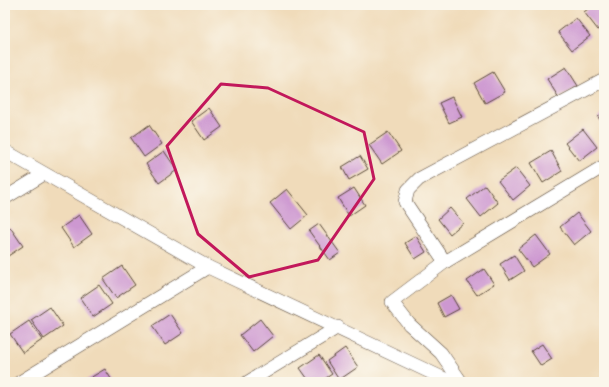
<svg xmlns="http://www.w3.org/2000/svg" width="609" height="387" font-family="Caveat,sans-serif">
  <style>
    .building { fill: #cd98d1 }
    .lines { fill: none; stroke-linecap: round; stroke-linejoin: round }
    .minor-casing { stroke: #564535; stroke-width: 14 }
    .minor { stroke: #fff; stroke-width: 13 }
    .marked { fill: none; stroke: #c2185b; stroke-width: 3; stroke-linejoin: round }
  </style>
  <rect width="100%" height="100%" fill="#fbf7ec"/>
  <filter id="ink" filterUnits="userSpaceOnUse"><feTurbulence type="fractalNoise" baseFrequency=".025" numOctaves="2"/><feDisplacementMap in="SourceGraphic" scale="8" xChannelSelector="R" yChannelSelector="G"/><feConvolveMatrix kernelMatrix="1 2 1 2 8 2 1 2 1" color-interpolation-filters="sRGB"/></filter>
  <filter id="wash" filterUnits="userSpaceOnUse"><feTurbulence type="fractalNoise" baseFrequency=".012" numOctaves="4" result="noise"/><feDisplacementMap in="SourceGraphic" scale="16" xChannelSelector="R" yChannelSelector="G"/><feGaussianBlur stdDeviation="0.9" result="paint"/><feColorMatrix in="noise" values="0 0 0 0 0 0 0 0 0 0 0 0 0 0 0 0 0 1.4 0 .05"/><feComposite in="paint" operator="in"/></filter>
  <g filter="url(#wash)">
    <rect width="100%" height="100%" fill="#f0dbba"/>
    <g id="blocks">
      <g class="building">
        <polygon points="593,5 604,5 604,26 598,30 584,12"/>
        <polygon points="576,18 590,36 572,50 558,32"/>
        <polygon points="566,67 578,86 559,98 547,79"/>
        <polygon points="493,72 505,92 485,103 474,83"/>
        <polygon points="452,97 462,117 449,123 439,103"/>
        <polygon points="209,108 222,127 204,140 191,121"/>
        <polygon points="604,112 604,125 598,117"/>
        <polygon points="149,125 162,144 144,157 131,138"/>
        <polygon points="583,129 597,147 579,161 565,143"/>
        <polygon points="388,132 401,151 382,164 369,145"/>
        <polygon points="164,151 177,170 159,183 146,164"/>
        <polygon points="551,151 562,171 543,183 531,163"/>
        <polygon points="360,156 368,169 349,180 342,167"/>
        <polygon points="516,168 530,186 513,200 498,181"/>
        <polygon points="485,185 498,203 481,217 467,199"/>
        <polygon points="354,188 365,205 349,216 338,198"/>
        <polygon points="287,189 308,215 291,229 270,203"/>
        <polygon points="450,208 463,223 450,234 438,219"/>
        <polygon points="577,213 591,231 574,245 560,227"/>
        <polygon points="79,215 92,234 74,247 61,228"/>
        <polygon points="319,224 340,253 330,260 309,231"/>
        <polygon points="10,227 23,246 5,258 5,230"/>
        <polygon points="536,235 550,254 532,267 518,249"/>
        <polygon points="416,236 426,252 415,259 405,243"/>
        <polygon points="514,255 524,271 510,280 500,264"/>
        <polygon points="122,266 135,285 116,298 103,279"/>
        <polygon points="484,269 494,284 477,295 467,281"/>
        <polygon points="99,285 112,304 93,317 80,298"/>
        <polygon points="451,295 459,309 444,317 437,303"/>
        <polygon points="50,307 63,326 44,339 31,320"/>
        <polygon points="170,314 183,333 165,345 152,326"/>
        <polygon points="260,319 273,336 253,352 240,335"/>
        <polygon points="29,321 42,340 23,353 10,334"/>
        <polygon points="542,344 552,359 541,366 531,351"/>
        <polygon points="345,348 358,367 339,380 327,361"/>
        <polygon points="319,355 332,374 320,382 310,382 300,368"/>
        <polygon points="105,369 113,382 86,382 85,381"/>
      </g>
    </g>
  </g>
  <g filter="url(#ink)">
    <use href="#blocks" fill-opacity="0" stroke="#564535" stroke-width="1"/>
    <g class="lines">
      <g class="minor-casing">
        <g id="minor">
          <polyline points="5,151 208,267 451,382"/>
          <polyline points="5,198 44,174"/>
          <polyline points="445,262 405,202 408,190 419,179 604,80"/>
          <polyline points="20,382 208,267"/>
          <polyline points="248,382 338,327"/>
          <polyline points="461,382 441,353 409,324 392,302 445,262 604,166"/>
        </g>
      </g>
      <use href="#minor" class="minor"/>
    </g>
  </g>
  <path class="marked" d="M221 84 268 88 364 132 374 179 318 260 249 277 198 234 167 146Z"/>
  <rect width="609" height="387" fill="none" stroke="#fbf7ec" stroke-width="20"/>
</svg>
